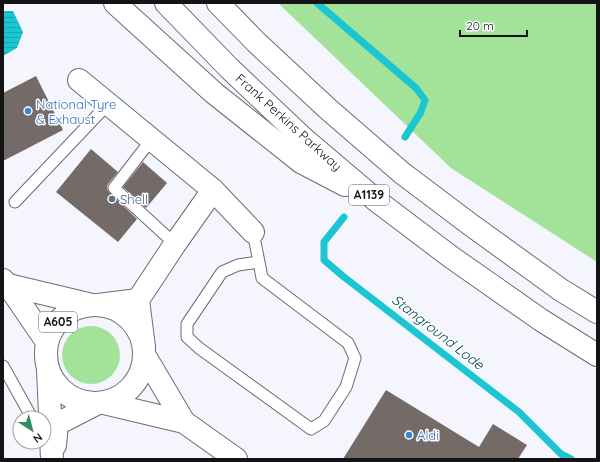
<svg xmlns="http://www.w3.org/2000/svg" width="600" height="462" font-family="Quicksand,sans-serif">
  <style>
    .green { fill: #a2e399 }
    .water { fill: url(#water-rules) }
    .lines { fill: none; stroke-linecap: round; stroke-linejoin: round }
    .stream { stroke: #1cc5d2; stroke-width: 7 }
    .building { fill: #746b69 }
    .service-casing { stroke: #6c6c74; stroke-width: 13 }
    .minor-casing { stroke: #6c6c74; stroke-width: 24 }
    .tertiary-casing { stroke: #6c6c74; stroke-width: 24 }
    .primary-casing { stroke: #6c6c74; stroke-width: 24 }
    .trunk-casing { stroke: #6c6c74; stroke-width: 24 }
    .service { stroke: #fff; stroke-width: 11 }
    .minor { stroke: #fff; stroke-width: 22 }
    .tertiary { stroke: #fff; stroke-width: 22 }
    .primary { stroke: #fff; stroke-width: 22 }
    .trunk { stroke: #fff; stroke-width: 22 }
    .shop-dot { fill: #3f7fe0; stroke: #fff; stroke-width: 1.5 }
    .service-dot { fill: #5c6f8a; stroke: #fff; stroke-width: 1.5 }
    .labels { text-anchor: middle; stroke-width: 3; stroke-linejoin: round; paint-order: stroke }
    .shield { fill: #fff; stroke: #5a5a5d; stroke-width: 1 }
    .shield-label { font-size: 12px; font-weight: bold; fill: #141417 }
    .shop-label { font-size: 13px; fill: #366cbe; stroke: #fff; text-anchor: start }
    .street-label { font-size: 13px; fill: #141417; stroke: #fff }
    .service-label { font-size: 13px; fill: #4e5e75; stroke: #fff; text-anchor: start }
    .water-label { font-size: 14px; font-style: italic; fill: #00464b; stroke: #fff }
  </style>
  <defs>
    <pattern id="water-rules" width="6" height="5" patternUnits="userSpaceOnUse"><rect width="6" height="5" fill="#1cc5d2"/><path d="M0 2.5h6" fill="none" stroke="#19a8b4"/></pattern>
  </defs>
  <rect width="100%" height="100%" fill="#f5f5fe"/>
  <g class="green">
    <polygon points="278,3 597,3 597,262 451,168"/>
    <circle cx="91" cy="355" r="29"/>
  </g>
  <polygon class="water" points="3,11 13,11 23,32 17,48 3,56"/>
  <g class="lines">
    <g class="stream">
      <polyline points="317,3 416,88 425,100 421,112 405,137"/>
      <polyline points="344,217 324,242 324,260 344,277 519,412 561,454 571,459"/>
    </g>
  </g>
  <g class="building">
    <polygon points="36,76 63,130 3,161 3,93"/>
    <polygon points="91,149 118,172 108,184 107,187 108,191 137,219 118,242 56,192"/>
    <polygon points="143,162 167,183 146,208 123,187"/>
    <polygon points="386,390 479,447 493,424 527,445 518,459 343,459"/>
  </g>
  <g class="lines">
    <g class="service-casing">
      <g id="service">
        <polyline points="151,140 114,188 175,244"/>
        <polyline points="15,202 108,104"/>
        <polyline points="253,232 259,262 262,278 348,343 355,358 346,387 324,421 311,429 199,348 187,337 187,324 222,272 238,265 259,262"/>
        <polyline points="3,366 32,418"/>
      </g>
    </g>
    <g class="minor-casing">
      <g id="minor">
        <polyline points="79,80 213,190 253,232"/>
        <polyline points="98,305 138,300"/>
        <polyline points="144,347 138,300 175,244 213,190"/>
      </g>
    </g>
    <g class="tertiary-casing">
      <g id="tertiary">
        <polyline points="48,370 52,459"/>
        <polyline points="55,445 57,424 96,404"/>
      </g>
    </g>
    <g class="primary-casing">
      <g id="primary">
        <polyline points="3,280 8,285 47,342"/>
        <polyline points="8,285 92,305"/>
        <circle cx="95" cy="354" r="49"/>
        <polyline points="145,356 184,422"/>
        <polyline points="104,403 184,422 236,459"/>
      </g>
    </g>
    <g class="trunk-casing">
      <g id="trunk">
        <polyline points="115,3 214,93 301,162 345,185"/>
        <polyline points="166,3 229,68 304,139 377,201 451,257 541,320 597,355"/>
        <polyline points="218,3 256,42 328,109 402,173 471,225 561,290 597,312"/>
      </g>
    </g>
    <use href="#service" class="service"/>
    <use href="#minor" class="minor"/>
    <use href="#tertiary" class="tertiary"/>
    <use href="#primary" class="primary"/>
    <use href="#trunk" class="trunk"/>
  </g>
  <g class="shop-dot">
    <circle cx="28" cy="111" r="4"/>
    <circle cx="409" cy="435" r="4"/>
  </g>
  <circle class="service-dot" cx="112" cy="199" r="4"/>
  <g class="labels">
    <g class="shield">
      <rect x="349" y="185" width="40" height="20" rx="3"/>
      <rect x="39" y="312" width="38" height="20" rx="3"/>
    </g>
    <g class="shield-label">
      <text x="369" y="199">A1139</text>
      <text x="58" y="326">A605</text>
    </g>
    <g class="shop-label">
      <text x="36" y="109">National Tyre<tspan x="36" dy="15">&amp; Exhaust</tspan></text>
      <text x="417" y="440">Aldi</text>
    </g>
    <g class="street-label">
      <text transform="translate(289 122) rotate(42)" y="5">Frank Perkins Parkway</text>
    </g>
    <g class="service-label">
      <text x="120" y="204">Shell</text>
    </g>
    <g class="water-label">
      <text transform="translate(438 332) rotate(38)" y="5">Stanground Lode</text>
    </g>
  </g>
  <rect width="600" height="462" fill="none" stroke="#141417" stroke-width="8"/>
  <g transform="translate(32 430) rotate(144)"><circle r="19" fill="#ffffff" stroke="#a1a1a2"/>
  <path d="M0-3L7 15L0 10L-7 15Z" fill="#308c62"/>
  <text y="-6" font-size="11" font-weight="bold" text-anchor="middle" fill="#141417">N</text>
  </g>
  <path d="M460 30v6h67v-6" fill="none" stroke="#141417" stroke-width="2"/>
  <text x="466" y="30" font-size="12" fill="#141417" stroke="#ffffff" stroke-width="3" paint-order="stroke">20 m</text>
</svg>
